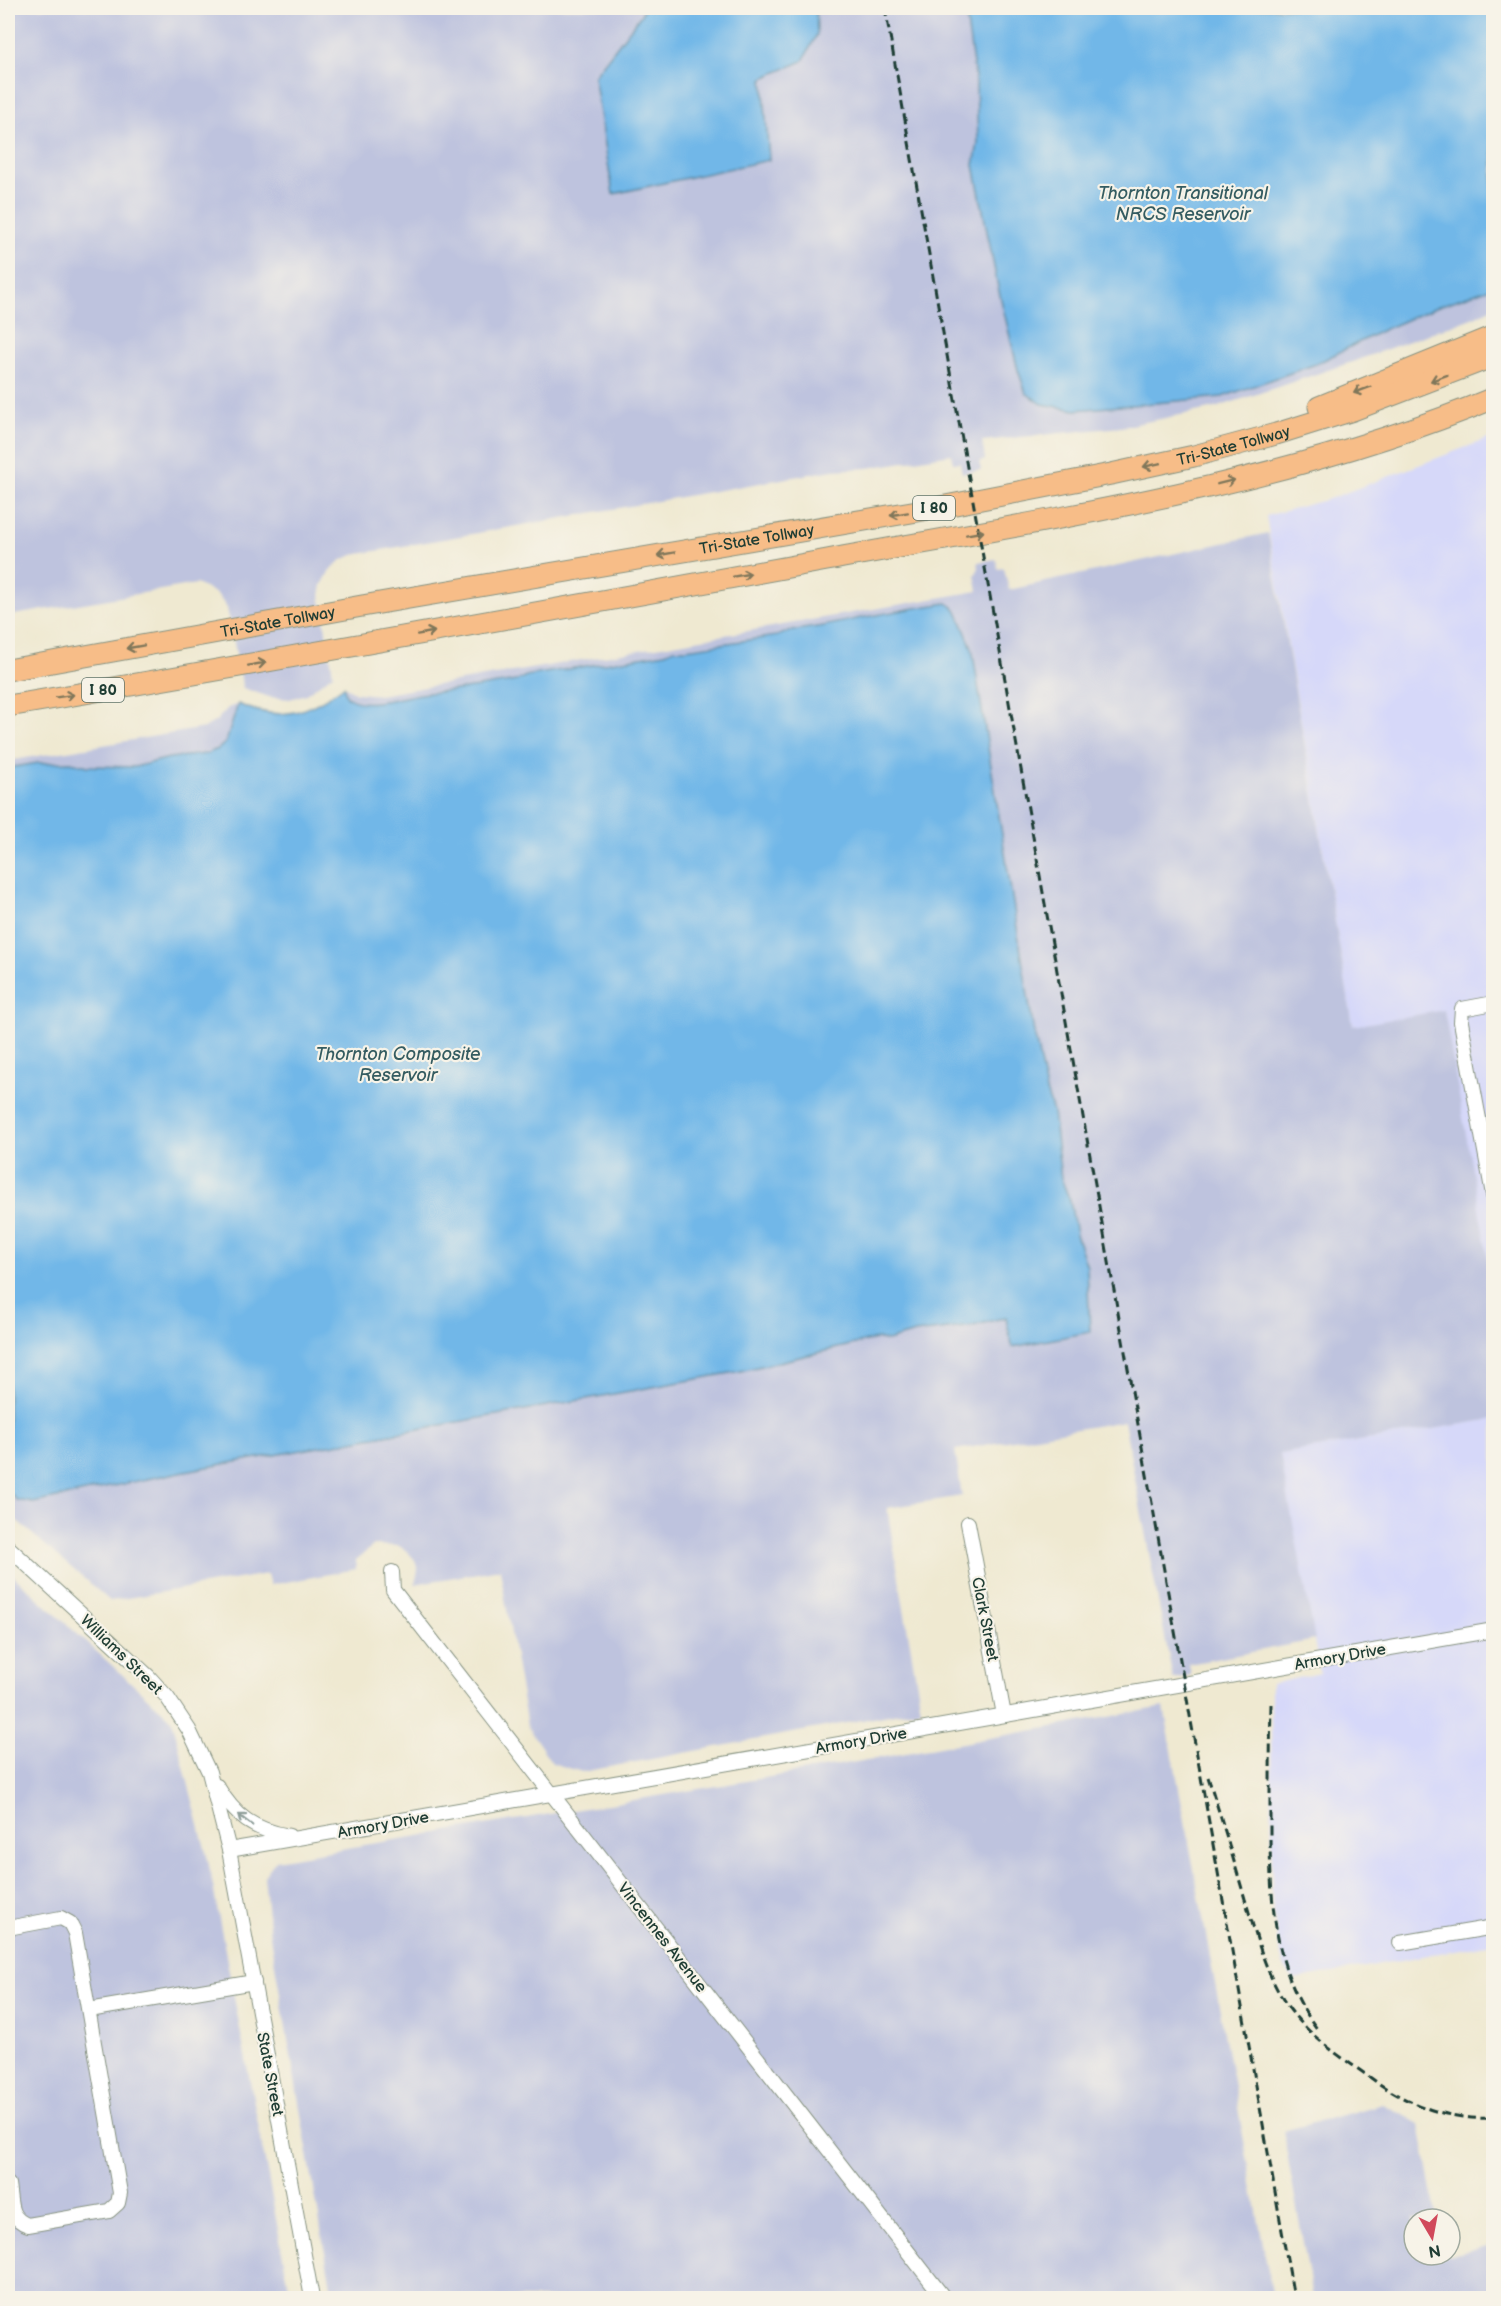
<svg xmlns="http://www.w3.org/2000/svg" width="1501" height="2306" font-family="'Balsamiq Sans',sans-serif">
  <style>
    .built { fill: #d6d8f9 }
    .industrial { fill: #bec3de }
    .water { fill: #71b7e8; stroke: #487a8e; stroke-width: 1.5 }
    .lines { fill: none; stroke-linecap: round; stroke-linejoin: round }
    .minor-casing { stroke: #879382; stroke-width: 16 }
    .highway-casing { stroke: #879382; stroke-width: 23 }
    .minor { stroke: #fff; stroke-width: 14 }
    .highway { stroke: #f7bd88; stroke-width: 21 }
    .rail { stroke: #1f3d34; stroke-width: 3; stroke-dasharray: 9 4.5; stroke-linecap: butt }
    .oneway { stroke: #80775a }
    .oneway2 { stroke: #8f9e9a }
    .labels { text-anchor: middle; stroke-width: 4.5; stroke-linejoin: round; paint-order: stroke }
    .shield { fill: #f7f3e8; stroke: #60746a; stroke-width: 1.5 }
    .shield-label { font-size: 15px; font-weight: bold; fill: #1f3d34 }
    .street-label { font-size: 16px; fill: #1f3d34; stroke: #f7f3e8 }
    .water-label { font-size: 18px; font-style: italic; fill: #345c61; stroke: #f7f3e8 }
  </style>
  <rect width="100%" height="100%" fill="#f7f3e8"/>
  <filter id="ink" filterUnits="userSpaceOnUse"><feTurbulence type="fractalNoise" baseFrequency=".0167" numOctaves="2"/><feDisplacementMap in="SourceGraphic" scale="12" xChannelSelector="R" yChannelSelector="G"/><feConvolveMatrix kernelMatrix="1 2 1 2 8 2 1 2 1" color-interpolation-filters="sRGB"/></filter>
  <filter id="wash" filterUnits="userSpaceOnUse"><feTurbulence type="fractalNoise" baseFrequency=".008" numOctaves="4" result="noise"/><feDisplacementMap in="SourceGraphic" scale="24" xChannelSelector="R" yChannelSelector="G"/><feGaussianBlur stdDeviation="1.35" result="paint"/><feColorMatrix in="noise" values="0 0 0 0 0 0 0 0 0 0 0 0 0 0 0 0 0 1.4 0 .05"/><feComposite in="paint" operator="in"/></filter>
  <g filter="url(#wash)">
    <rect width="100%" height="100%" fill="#efe9d1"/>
    <g class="built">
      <polygon points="1493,437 1493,1295 1444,1011 1353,1026 1266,516 1329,499"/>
      <polygon points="1493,1419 1493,1943 1294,1980 1284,1967 1278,1945 1272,1901 1271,1684 1320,1673 1280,1454"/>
    </g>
    <g class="industrial">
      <polygon points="8,8 1493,8 1493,308 1472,318 1352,362 1215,408 1121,427 982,441 985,460 979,462 981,470 962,473 960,462 953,463 951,454 868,468 833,470 353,555 340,561 329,572 322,585 320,595 333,674 306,694 290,699 269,697 243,688 227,608 217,594 196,584 8,616"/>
      <polygon points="1268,533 1353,1026 1444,1010 1494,1294 1493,1419 1280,1454 1315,1640 1189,1664 1191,1675 1173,1679 1124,1421 955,1450 962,1496 887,1508 921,1709 582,1772 552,1763 527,1726 500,1569 415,1584 418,1571 415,1560 407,1551 399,1546 374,1545 356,1560 356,1569 270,1585 267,1574 110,1601 8,1513 8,761 204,728 216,721 228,708 238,704 255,711 273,715 293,713 320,704 344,686 356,693 380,695 978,591 975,575 979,568 978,562 996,559 998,569 1004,568 1009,590"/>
      <polygon points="8,1571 172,1720 208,1860 291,2298 8,2298"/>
      <polygon points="1164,1707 1273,2298 333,2298 270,1936 264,1876 276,1860 806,1771"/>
      <polygon points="1383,2104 1420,2124 1437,2219 1414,2219 1414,2255 1450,2255 1493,2246 1493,2298 1313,2298 1283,2131"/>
    </g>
    <g class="water">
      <polygon points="644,8 816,8 817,34 803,61 763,78 769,160 613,194 594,76 641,15"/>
      <polygon points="965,8 1493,8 1493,287 1436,307 1383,330 1316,364 1222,397 1075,410 1042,404 1026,393 1018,370 998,287 974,165 978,143 976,85"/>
      <path d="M947 603 956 609 972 648 1033 1027 1046 1091 1053 1112 1061 1178 1070 1201 1076 1234 1087 1267 1090 1332 1012 1347 1006 1317 973 1326 915 1333 887 1341 876 1339 736 1372 185 1471 33 1503 17 1500 8 1492V768L38 763 71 762 88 766 135 767 169 758 205 754 218 749 226 742 238 704C281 723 308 713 344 686 345 691 344 695 349 698 366 710 407 695 427 693 457 691 486 686 516 681L526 676 665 653 674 649H686L777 636C792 629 807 629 823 626 864 617 906 609 947 603Z"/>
    </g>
  </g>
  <g filter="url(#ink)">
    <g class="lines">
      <g class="minor-casing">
        <g id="minor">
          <polyline points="1494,1003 1462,1009 1461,1022 1494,1200"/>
          <polyline points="968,1523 1004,1715"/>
          <polyline points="8,1547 149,1677 167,1697 189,1730 209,1772 229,1850 312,2298"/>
          <polyline points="392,1572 393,1590 944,2298"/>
          <path d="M217 1786C235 1817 254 1830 289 1836"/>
          <polyline points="229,1850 1494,1630"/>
          <path d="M8 1928 61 1918 70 1923 75 1933 120 2193 118 2203 109 2211 28 2225C8 2218 11 2203 8 2184"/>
          <polyline points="1400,1943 1494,1927"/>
          <polyline points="89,2010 254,1982"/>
        </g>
      </g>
      <g class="highway-casing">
        <g id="highway">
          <polyline points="1319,407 1494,336"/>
          <path id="s1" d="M8 670 362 606 935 508 1111 474 1194 456 1276 434 1353 410 1494 356"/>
          <path d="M8 706C281 660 554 610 827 560 1052 519 1281 486 1494 398"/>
        </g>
      </g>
      <use href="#minor" class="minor"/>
      <use href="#highway" class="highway"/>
      <g class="rail">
        <polyline points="885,8 1294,2298"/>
        <path d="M1271 1704C1270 1743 1270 1781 1270 1820 1270 1893 1271 1969 1318 2030"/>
        <path d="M1208 1777C1221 1817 1233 1858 1245 1899 1257 1938 1266 1978 1291 2011 1313 2039 1342 2058 1371 2078 1406 2104 1449 2121 1494 2118"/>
      </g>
    </g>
    <defs><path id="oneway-shaft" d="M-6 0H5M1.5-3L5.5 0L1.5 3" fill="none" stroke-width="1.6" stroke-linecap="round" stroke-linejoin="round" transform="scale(1.5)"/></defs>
    <g class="oneway">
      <use href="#oneway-shaft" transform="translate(1439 378) rotate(160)"/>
      <use href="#oneway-shaft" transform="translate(1362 390) rotate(159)"/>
      <use href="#oneway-shaft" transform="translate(1152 465) rotate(168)"/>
      <use href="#oneway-shaft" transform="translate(1226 482) rotate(-14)"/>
      <use href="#oneway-shaft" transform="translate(899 514) rotate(170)"/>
      <use href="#oneway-shaft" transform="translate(975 533) rotate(-10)"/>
      <use href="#oneway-shaft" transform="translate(666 554) rotate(170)"/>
      <use href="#oneway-shaft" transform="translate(742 575) rotate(-10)"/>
      <use href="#oneway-shaft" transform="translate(426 633) rotate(-10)"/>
      <use href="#oneway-shaft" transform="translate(135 647) rotate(170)"/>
      <use href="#oneway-shaft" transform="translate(257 664) rotate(-10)"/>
      <use href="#oneway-shaft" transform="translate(65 696) rotate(-9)"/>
    </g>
    <use class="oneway2" href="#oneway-shaft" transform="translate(245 1820) rotate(-143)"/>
  </g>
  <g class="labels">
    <g class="shield">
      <rect x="913" y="496" width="42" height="24" rx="4.5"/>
      <rect x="82" y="678" width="42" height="24" rx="4.5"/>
    </g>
    <g class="shield-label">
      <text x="934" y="513">I 80</text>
      <text x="103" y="695">I 80</text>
    </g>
    <g class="street-label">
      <text dy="6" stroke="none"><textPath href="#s1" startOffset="1246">Tri-State Tollway</textPath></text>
      <text dy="6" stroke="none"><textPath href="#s1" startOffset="760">Tri-State Tollway</textPath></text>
      <text dy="6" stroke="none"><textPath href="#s1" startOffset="274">Tri-State Tollway</textPath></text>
      <text transform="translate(986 1619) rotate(79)" y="6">Clark Street</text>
      <text transform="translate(122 1654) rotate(44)" y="6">Williams Street</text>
      <text transform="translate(1340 1656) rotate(-10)" y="6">Armory Drive</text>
      <text transform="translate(861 1740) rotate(-10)" y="6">Armory Drive</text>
      <text transform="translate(383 1824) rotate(-10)" y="6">Armory Drive</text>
      <text transform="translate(663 1937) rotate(52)" y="6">Vincennes Avenue</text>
      <text transform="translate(271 2074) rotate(79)" y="6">State Street</text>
    </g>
    <g class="water-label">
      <text x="1183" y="199">Thornton Transitional<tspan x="1183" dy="21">NRCS Reservoir</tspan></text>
      <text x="398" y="1060">Thornton Composite<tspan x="398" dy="21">Reservoir</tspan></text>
    </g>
  </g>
  <rect width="1501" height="2306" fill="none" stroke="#f7f3e8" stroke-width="30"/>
  <g transform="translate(1432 2237) rotate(170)"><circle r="28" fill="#f7f3e8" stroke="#a1aaa0" stroke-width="1.5"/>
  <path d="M0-4.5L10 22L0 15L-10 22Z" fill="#d1495b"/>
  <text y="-9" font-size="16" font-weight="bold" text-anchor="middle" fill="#1f3d34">N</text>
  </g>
</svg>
